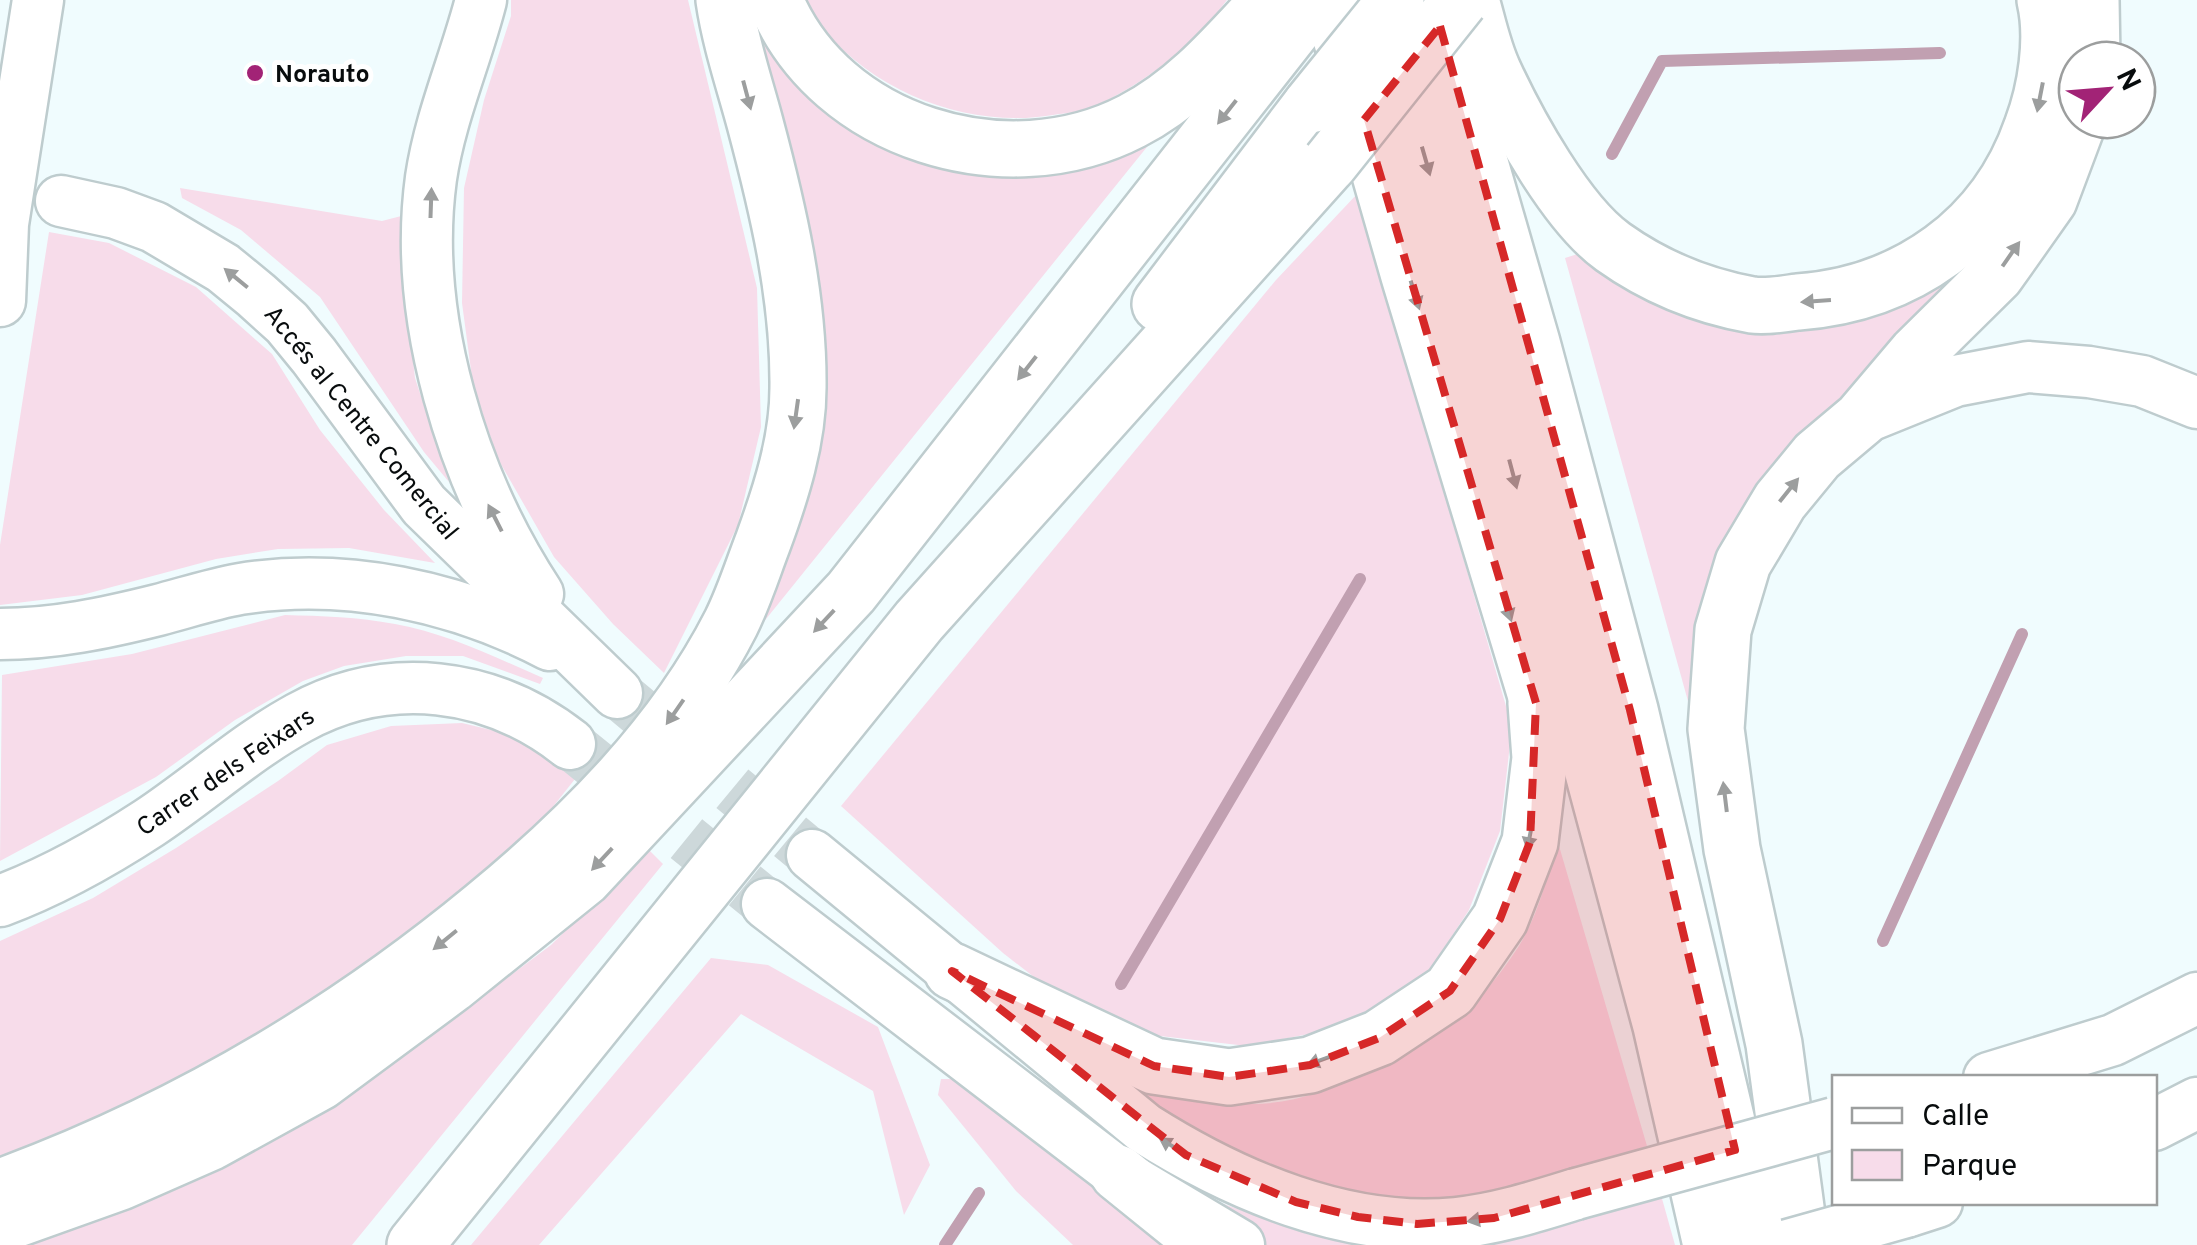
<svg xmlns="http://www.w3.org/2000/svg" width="2197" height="1245" font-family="Overpass,sans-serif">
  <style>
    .green { fill: #f7dcea }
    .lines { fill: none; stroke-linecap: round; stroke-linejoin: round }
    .stream { stroke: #c1a0b1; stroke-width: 12 }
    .minor-tunnel { stroke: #cdd8da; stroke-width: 50; stroke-dasharray: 50 25; stroke-linecap: butt }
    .minor-casing { stroke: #beccce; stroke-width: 55 }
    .trunk-casing { stroke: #beccce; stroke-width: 60 }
    .motorway-casing { stroke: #beccce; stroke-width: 60 }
    .minor { stroke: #fff; stroke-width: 50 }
    .trunk { stroke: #fff; stroke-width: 55 }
    .motorway { stroke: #fff; stroke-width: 55 }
    .minor-bridge-casing { stroke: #beccce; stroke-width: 55; stroke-linecap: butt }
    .motorway-bridge-casing { stroke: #beccce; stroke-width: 60; stroke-linecap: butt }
    .minor-bridge { stroke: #fff; stroke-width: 50 }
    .motorway-bridge { stroke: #fff; stroke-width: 55 }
    .oneway { fill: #9c9e9e }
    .marked { fill: #d62828; fill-opacity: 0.2; stroke: #d62828; stroke-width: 8; stroke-dasharray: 20 12; stroke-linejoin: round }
    .poi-dot { fill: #a22376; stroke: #fff; stroke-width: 4 }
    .labels { text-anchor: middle; stroke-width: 10; stroke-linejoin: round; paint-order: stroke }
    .poi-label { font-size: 25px; font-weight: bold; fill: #080c0d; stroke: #fff; text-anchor: start }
    .street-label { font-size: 25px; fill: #080c0d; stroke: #fff }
  </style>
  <rect width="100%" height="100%" fill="#f0fcfe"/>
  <g class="green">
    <polygon points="511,0 688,0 757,288 761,427 738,525 664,673 613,624 554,557 498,459 473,385 462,303 464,188 484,100 511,16"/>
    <path d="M805 0H1227C1193 46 1144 85 1090 108 1079 112 1065 113 1053 115 973 129 879 95 826 32 818 23 812 10 805 0Z"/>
    <polygon points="746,7 848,122 1155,137 745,645 788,539"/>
    <polygon points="180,188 382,221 405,215 403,272 415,378 449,482 424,452 320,297 241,230 182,198"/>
    <polygon points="1358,193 1512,727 1500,831 1469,910 1422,982 1363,1021 1314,1033 1247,1046 1160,1036 1116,1022 1052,991 1003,953 841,806 1276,280"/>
    <polygon points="49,232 109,243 196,287 272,354 320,430 384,510 435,563 349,548 278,549 216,559 82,595 0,605 0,545"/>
    <polygon points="1584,252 1629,288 1962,268 1963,274 1904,339 1787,455 1691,712 1565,258"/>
    <path d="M285 615C322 616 358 617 395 624 446 633 495 657 543 678L540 684 463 656H406L344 666 303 681 235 720 156 777 0 861 2 675 132 654Z"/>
    <polygon points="462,723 525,738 575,779 521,847 367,971 167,1089 0,1164 0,941 93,898 176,848 278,781 327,745 391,726"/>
    <path d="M1557 839 1647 1146C1586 1167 1522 1196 1457 1205 1411 1211 1284 1179 1241 1159 1206 1142 1152 1110 1126 1083 1168 1093 1210 1105 1253 1104 1328 1104 1423 1048 1477 999 1492 985 1508 963 1519 946 1539 913 1548 876 1557 839Z"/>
    <polygon points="648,849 663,864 352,1245 20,1245 296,1120 427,1038 551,945"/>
    <polygon points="711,958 768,965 878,1027 930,1165 904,1215 873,1091 741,1014 539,1245 471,1245"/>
    <polygon points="941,1079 962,1079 1174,1245 1073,1245 1016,1191 938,1095"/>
    <polygon points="1661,1195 1675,1245 1467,1245"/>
    <polygon points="1207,1198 1310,1235 1364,1245 1262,1245"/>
  </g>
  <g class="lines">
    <g class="stream">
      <polyline points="1612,154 1662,61 1940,53"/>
      <polyline points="1883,941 2022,634"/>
      <polyline points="1121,984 1360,579"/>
      <polyline points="945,1245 979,1193"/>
    </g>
    <g class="minor-tunnel">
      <polyline points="617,693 812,855"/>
      <polyline points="570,744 767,904"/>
    </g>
    <g class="minor-casing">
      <g id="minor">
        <path d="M481 0C466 59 440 117 431 178 412 317 462 478 538 594"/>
        <polyline points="61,201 116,213 154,227 223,268 256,295 287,323 314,356 424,505 617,693"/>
        <polyline points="0,301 3,224 38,0"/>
        <polyline points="1861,419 1955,381 2028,367 2089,372 2142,381 2197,403"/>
        <path d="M0 634C54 634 106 623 158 610 185 603 212 594 240 589 345 572 456 596 550 645"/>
        <path d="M812 855 1144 1128C1234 1185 1347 1234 1456 1223 1497 1219 1537 1206 1576 1194"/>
        <path d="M0 901C51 882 103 853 149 823 199 790 246 747 299 718 388 669 491 682 570 744"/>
        <polyline points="767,904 1118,1173 1239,1245"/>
        <polyline points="1989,1078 2113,1040 2197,998"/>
        <polyline points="2154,1125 2197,1103"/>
        <polyline points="1906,1212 1937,1202"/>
      </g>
    </g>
    <g class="trunk-casing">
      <g id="trunk">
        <path d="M775 0C830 134 1007 186 1132 121 1187 93 1228 44 1269 0"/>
        <polyline points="1330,0 1409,276 1546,729"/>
        <polyline points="1433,0 1532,343 1630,710 1756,1245"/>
        <polyline points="2091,0 2092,60"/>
        <polyline points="1390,35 1514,478 1661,1026 1711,1245"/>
        <polyline points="952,971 1154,1066 1229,1077 1310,1065 1379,1038 1450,991 1500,919 1530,842 1540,758 1536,703"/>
        <polyline points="1118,1173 1207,1245"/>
        <polyline points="1801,1245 1774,1044 1732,849 1716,729 1723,630 1743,563 1780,501 1817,456 1861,419 1917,353 1996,275 2049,200 2079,120"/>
      </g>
    </g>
    <g class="motorway-casing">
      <g id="motorway">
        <path d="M1471 0C1478 24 1483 50 1494 73 1518 125 1567 214 1613 247 1655 277 1702 296 1752 305 1766 307 1783 304 1798 302 1906 294 1996 231 2032 127 2046 90 2054 39 2045 0"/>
        <polyline points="1160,304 1311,105"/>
        <path d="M6 1185C181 1120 340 1027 484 908 580 829 674 735 731 623 744 597 753 568 763 542 781 493 798 440 798 388 799 298 778 209 755 123 744 82 730 41 724 0"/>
        <polyline points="0,1225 120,1182 211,1142 320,1082 451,985 584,878 851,592 1316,0"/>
        <polyline points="415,1245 919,621 1330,163"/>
      </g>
    </g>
    <use href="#minor" class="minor"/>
    <use href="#trunk" class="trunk"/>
    <use href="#motorway" class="motorway"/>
    <g class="minor-bridge-casing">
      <g id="minor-bridge">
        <polyline points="1576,1194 1834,1123"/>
        <polyline points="1788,1245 1906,1212"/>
      </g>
    </g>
    <g class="motorway-bridge-casing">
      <g id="motorway-bridge">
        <polyline points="1311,105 1396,0"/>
        <polyline points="1330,163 1460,0"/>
      </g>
    </g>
    <use href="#minor-bridge" class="minor-bridge"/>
    <use href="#motorway-bridge" class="motorway-bridge"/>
  </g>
  <defs><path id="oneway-solid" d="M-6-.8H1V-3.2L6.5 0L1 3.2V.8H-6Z" transform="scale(2.5)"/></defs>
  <g class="oneway">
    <use href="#oneway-solid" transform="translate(747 95) rotate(75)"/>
    <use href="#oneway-solid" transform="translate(2040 97) rotate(101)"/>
    <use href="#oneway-solid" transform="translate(1227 112) rotate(128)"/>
    <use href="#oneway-solid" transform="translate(1426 161) rotate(74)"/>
    <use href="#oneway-solid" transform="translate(431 203) rotate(-88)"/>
    <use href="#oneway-solid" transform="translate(2011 254) rotate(-55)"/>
    <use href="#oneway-solid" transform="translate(236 278) rotate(-141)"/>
    <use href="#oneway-solid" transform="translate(1415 295) rotate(73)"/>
    <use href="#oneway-solid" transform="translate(1816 301) rotate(176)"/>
    <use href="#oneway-solid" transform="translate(1027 368) rotate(128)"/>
    <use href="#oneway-solid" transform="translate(796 414) rotate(98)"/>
    <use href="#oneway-solid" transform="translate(1513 474) rotate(75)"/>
    <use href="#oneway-solid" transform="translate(1789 490) rotate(-51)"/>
    <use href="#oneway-solid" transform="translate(495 518) rotate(-117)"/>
    <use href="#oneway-solid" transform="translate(1507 607) rotate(73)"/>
    <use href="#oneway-solid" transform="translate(824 621) rotate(133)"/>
    <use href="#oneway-solid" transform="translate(675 712) rotate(125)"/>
    <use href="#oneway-solid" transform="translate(1725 797) rotate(-97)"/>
    <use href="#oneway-solid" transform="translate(1530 835) rotate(101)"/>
    <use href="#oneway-solid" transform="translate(602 859) rotate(133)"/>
    <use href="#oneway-solid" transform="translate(445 940) rotate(141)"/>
    <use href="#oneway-solid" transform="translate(1321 1060) rotate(160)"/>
    <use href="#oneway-solid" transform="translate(1172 1146) rotate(-148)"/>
    <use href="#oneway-solid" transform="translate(1482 1219) rotate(170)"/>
  </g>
  <path class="marked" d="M1440 26 1630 710 1735 1150 1494 1218 1417 1224 1358 1217 1296 1202 1186 1155 952 971 1154 1066 1229 1077 1310 1065 1379 1038 1450 991 1500 919 1530 842 1536 703 1364 120Z"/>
  <circle class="poi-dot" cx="255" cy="73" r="10"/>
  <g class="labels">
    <g class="poi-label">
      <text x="275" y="82">Norauto</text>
    </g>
    <g class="street-label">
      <text transform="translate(362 422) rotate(51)" y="9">Accés al Centre Comercial</text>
      <text transform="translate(225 771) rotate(-34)" y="9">Carrer dels Feixars</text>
    </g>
  </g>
  <rect x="1832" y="1075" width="325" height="130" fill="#ffffff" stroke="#9c9e9e" stroke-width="2.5"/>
  <rect x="1852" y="1108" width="50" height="15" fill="#ffffff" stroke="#9c9e9e" stroke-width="2.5"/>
  <text x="1922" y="1125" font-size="30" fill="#080c0d">Calle</text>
  <rect x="1852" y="1150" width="50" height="30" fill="#f7dcea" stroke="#9c9e9e" stroke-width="2.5"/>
  <text x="1922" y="1175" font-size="30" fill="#080c0d">Parque</text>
  <g transform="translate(2107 90) rotate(64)"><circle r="48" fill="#ffffff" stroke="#9c9e9e" stroke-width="2.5"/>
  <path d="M0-8L18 38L0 25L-18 38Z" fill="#a22376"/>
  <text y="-15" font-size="28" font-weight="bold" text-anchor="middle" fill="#080c0d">N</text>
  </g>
</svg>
